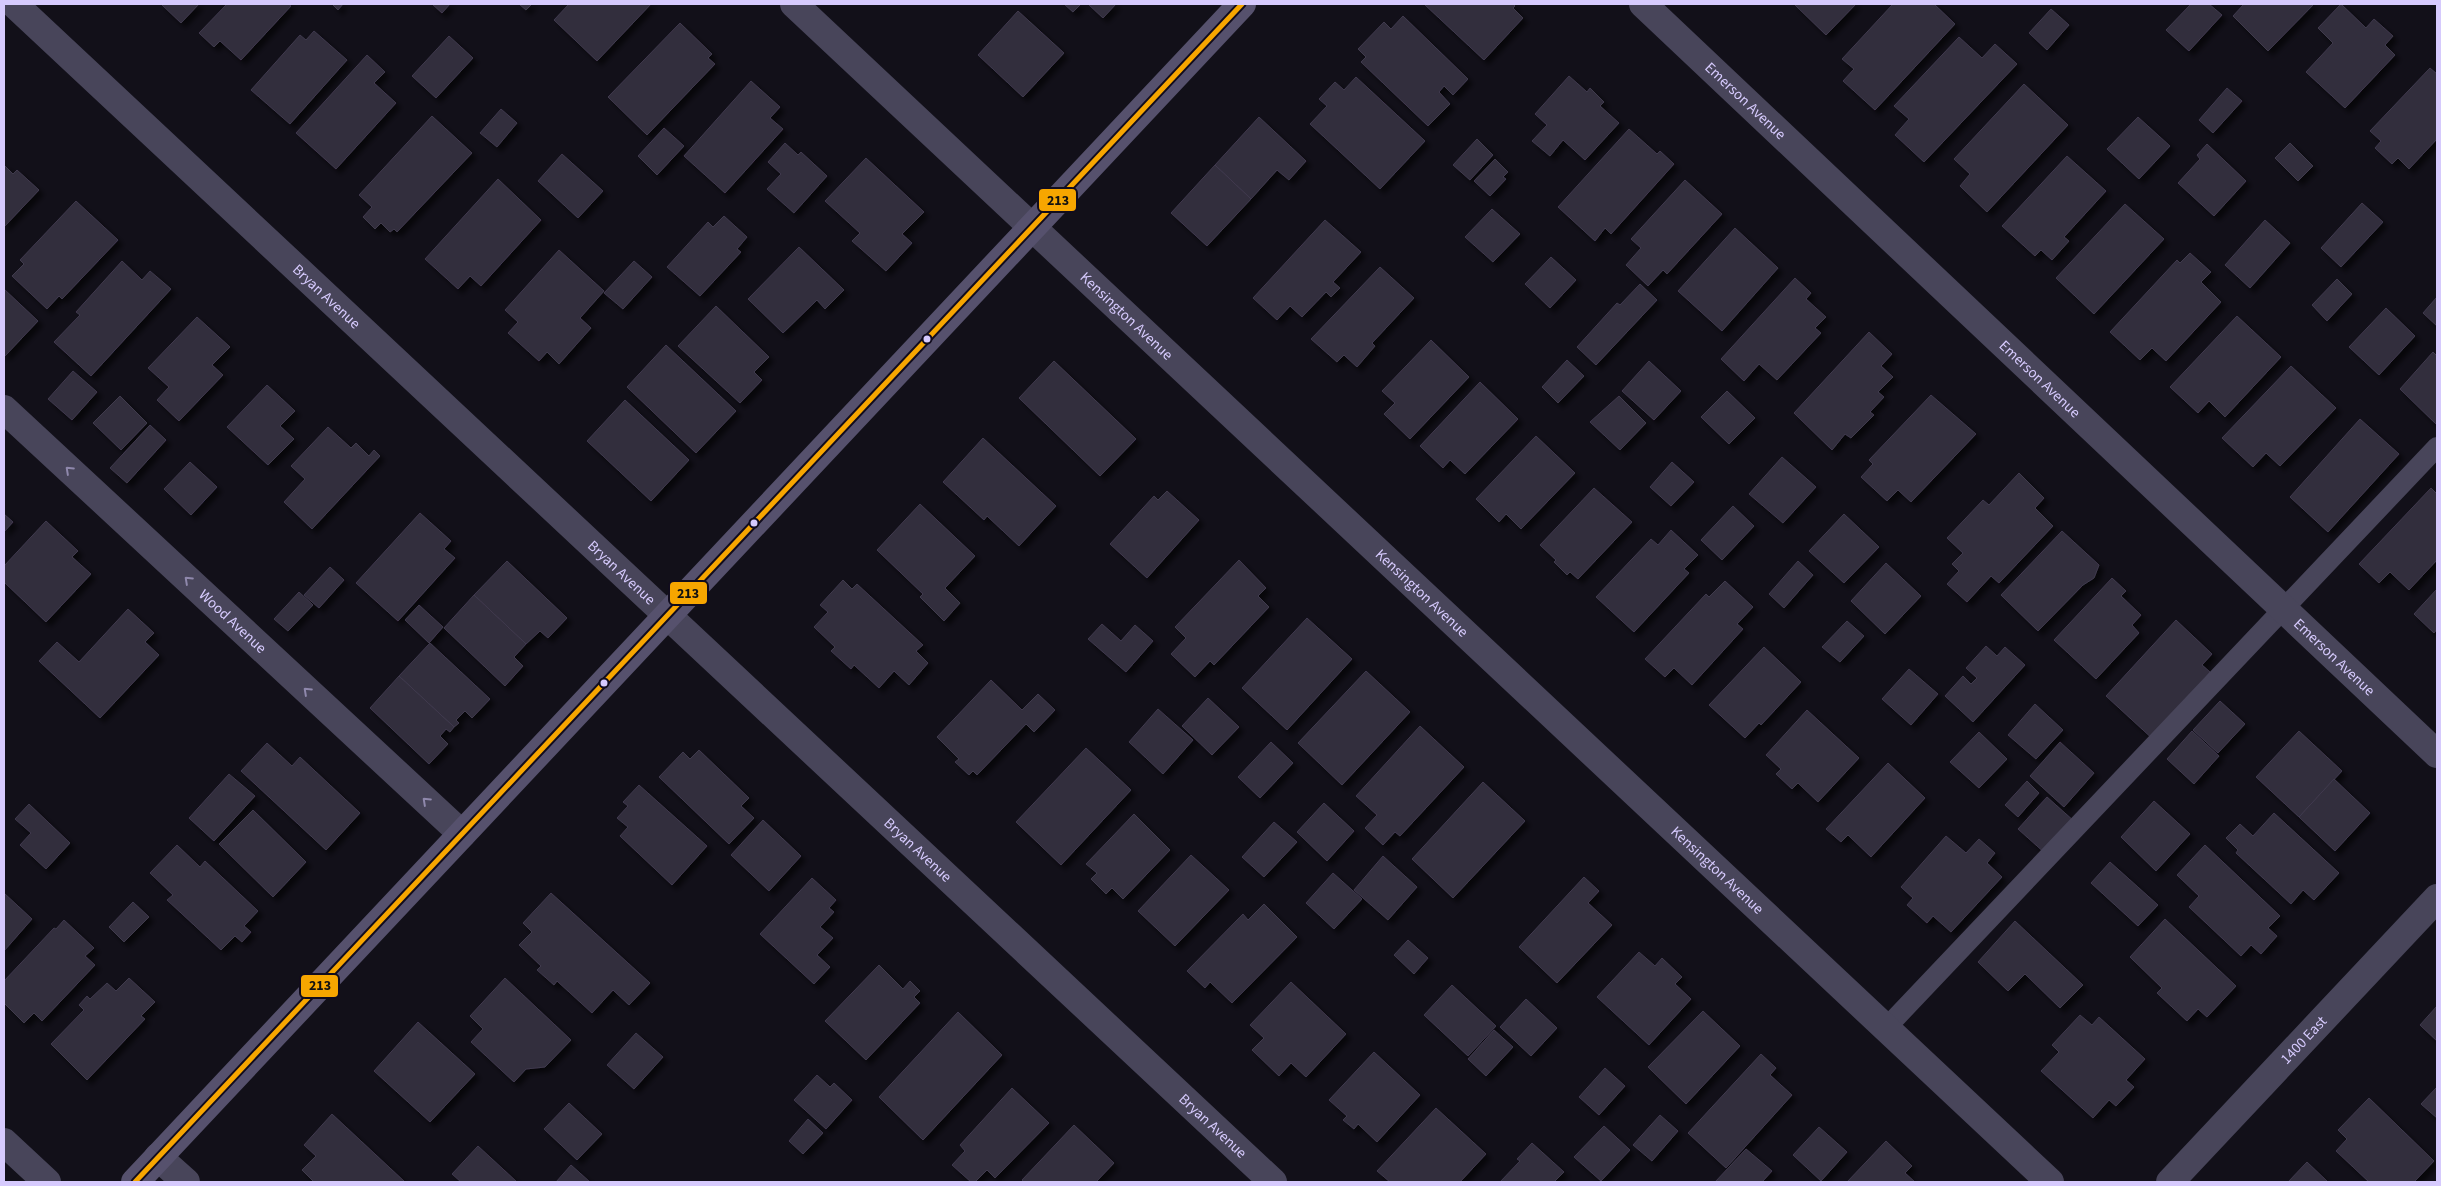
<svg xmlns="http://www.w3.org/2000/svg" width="2441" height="1186" font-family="'Source Sans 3',sans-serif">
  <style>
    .building { fill: #312d3c; stroke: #403a4e; filter: url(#shadow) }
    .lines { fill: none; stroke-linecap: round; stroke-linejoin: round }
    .lane { stroke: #48455a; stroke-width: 20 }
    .street { stroke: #48455a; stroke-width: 28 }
    .secondary { stroke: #56516d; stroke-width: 28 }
    .bus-1-casing { stroke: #110c1d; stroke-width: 9 }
    .bus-1 { stroke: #f7a600; stroke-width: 5 }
    .oneway { stroke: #8f88ac }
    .bus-dot { fill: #d6cafd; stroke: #110c1d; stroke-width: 2 }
    .labels { text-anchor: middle; stroke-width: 4.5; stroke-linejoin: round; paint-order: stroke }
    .street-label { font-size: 15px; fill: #d6cafd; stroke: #110c1d }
    .line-badge { stroke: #110c1d; stroke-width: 2 }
    .pale-badge-label { font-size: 14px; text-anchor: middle; font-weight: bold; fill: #111 }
  </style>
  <defs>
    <filter id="shadow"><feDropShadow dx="4.5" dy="4.5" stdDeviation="2.5" flood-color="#0009"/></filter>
  </defs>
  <rect width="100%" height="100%" fill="#121019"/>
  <g class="building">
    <polygon points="161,4 199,4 181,23"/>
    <polygon points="227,4 288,4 291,6 241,60 220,41 214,47 199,33"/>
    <polygon points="332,4 343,4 338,10"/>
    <polygon points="432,4 450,4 442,13"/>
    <polygon points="519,4 532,4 526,10"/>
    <polygon points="569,4 651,4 597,61 554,20"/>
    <polygon points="1064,4 1081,4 1073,12"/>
    <polygon points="1088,4 1116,4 1103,18"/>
    <polygon points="1424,4 1513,4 1515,6 1513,8 1523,18 1484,60"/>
    <polygon points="1794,4 1856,4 1826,35"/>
    <polygon points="1893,4 1934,4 1955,24 1875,110 1843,81 1854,69 1842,59"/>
    <polygon points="2191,4 2209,4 2222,15 2189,51 2166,30"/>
    <polygon points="2244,4 2314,4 2268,51 2233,16"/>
    <polygon points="2341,4 2366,28 2374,19 2393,36 2385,45 2395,55 2345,108 2306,72 2333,43 2318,28"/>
    <polygon points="2051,9 2069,25 2047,50 2029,33"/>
    <polygon points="1018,11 1064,53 1023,97 978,55"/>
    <polygon points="1403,16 1468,79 1453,95 1444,86 1439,92 1450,104 1428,126 1361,62 1366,57 1358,49 1384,22 1391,29"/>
    <polygon points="680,23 712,54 708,58 715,64 647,135 608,97"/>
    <polygon points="314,31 347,60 290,124 251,90 300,35 306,40"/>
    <polygon points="449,36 473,58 436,98 412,76"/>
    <polygon points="1959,37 1982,58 1995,44 2017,64 1924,162 1895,135 1909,119 1894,106"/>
    <polygon points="367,55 385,72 374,83 396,103 336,169 296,133"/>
    <polygon points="2430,68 2437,74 2437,139 2409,169 2398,158 2392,164 2375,148 2381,141 2370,131"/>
    <polygon points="1569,76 1587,92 1590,88 1604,102 1600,106 1619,123 1585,160 1563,140 1550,156 1532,141 1547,125 1535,114"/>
    <polygon points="1356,77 1425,141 1380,189 1310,124 1327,106 1319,99 1335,82 1344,90"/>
    <polygon points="751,81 780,107 770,118 783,129 725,193 684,156"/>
    <polygon points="2024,84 2068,125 1987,212 1960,186 1970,174 1954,159"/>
    <polygon points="2227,88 2242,101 2213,133 2199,120"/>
    <polygon points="501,109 517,123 497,147 480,133"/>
    <polygon points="432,116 472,153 397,232 394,229 390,232 381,223 375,229 363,217 372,207 359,195"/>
    <polygon points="1259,117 1306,161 1289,180 1277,170 1251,199 1215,165"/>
    <polygon points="2138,117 2170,146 2139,179 2107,149"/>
    <polygon points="664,128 684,146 657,175 638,156"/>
    <polygon points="1629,129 1657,154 1660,151 1674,164 1611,234 1605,228 1595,241 1558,207"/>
    <polygon points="1477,139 1493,155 1470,180 1453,165"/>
    <polygon points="785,143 798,155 801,152 827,176 794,213 767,189 781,174 768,162"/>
    <polygon points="2290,143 2313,166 2298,181 2275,158"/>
    <polygon points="2207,144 2246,181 2214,216 2178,183 2200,159 2197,155"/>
    <polygon points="562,154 603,191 578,218 538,181"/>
    <polygon points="2067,156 2106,191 2064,237 2069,241 2052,260 2041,250 2035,256 2002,226"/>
    <polygon points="866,158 924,212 902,234 912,243 886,271 852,241 860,233 825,201"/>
    <polygon points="1495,159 1508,172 1503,177 1506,179 1490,196 1474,181"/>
    <polygon points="4,165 13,174 17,170 39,190 4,227"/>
    <polygon points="1215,165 1251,199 1207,246 1171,213"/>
    <polygon points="498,179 541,220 481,286 470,276 458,289 425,259"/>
    <polygon points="1685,180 1722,214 1667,274 1663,270 1648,286 1626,265 1641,248 1631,239"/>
    <polygon points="76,201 118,240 62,299 59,296 47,309 12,276 24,264 20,260"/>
    <polygon points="2362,203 2383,222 2341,267 2321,248"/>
    <polygon points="2125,204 2164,239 2094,314 2056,278"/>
    <polygon points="1492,209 1520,234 1493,262 1465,237"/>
    <polygon points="724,216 747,237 737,249 741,252 700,296 667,267 708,222 713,227"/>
    <polygon points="1325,220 1361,252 1333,282 1340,288 1331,297 1326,292 1302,317 1290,306 1277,320 1253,298"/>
    <polygon points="2265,220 2290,243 2250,288 2225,265"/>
    <polygon points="1735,228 1778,268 1722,331 1678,291"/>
    <polygon points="799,247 844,290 825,309 817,300 783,333 748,299"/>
    <polygon points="559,250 604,291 580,318 591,328 559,364 547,352 539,361 508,333 518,322 505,310"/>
    <polygon points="2190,253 2211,272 2201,282 2221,302 2166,361 2152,348 2140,360 2110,332 2177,260 2180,263"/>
    <polygon points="1551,257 1576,280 1550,308 1525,284"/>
    <polygon points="122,261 142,280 150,271 171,289 91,376 54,342 80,315 76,312"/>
    <polygon points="634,261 652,277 623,309 604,293"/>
    <polygon points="1380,267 1414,298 1372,343 1375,346 1357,367 1344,355 1337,362 1311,339"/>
    <polygon points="1795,278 1811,293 1806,299 1826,317 1815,328 1821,333 1777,380 1759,364 1744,381 1721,359"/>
    <polygon points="2337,279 2352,294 2327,321 2312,305"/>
    <polygon points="1640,284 1657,300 1596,365 1577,347 1617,303 1620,305"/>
    <polygon points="4,289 38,321 5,356 4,355"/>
    <polygon points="2437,297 2437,326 2423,313"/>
    <polygon points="716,306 769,357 754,372 762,380 740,403 678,346"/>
    <polygon points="2386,308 2415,336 2379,375 2349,347"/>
    <polygon points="2237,316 2281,357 2225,417 2209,401 2198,413 2170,387"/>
    <polygon points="197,317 230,347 212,365 223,375 179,421 157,400 169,387 148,368"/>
    <polygon points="1869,332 1892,354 1881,366 1893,377 1878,392 1884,397 1870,412 1874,415 1851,438 1845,434 1832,450 1794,413"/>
    <polygon points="1431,340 1469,377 1410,439 1384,414 1395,403 1382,391"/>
    <polygon points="666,345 736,411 696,453 627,387"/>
    <polygon points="2433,352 2437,356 2437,425 2400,389"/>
    <polygon points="1567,360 1584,376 1558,403 1542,387"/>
    <polygon points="1054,361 1136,439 1100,476 1019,398"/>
    <polygon points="1649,361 1681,391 1654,420 1622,391"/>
    <polygon points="2291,366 2336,408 2280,466 2266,453 2253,467 2222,438"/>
    <polygon points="73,371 97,392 72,420 48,399"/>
    <polygon points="1480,382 1518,419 1465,474 1450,460 1443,468 1420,446"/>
    <polygon points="267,385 295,411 280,426 294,439 268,465 227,427"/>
    <polygon points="1727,391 1755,418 1729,444 1701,417"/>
    <polygon points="1931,395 1976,434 1911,502 1898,490 1887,501 1861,477 1873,464 1869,460"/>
    <polygon points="120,396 147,423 121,450 93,423"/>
    <polygon points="1619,396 1646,423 1620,450 1590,422"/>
    <polygon points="625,400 689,460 651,501 587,441"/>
    <polygon points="2360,419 2399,454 2328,532 2290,497"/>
    <polygon points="150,425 166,440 127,483 110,468"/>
    <polygon points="328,427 351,448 356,443 369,456 374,450 380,456 312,529 284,502 305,479 291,466"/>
    <polygon points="1536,436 1575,473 1521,529 1506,514 1499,522 1476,499"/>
    <polygon points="983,438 1056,506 1019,546 987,516 984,520 943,482"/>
    <polygon points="1782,457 1816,487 1783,523 1749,494"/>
    <polygon points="190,462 217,487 191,515 164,489"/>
    <polygon points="1672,462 1694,482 1671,506 1650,487"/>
    <polygon points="2019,473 2044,498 2035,508 2053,526 1999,583 1991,576 1967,602 1947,584 1959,571 1952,564 1963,553 1947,538 1983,500 1989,505"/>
    <polygon points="1594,488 1632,522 1578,579 1570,572 1567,575 1554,562 1556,560 1540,545"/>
    <polygon points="2431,488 2437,494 2437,560 2409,590 2390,572 2379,583 2359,564"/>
    <polygon points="1167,491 1199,520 1147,578 1110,544 1154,496 1158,500"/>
    <polygon points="920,504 975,556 945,588 960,603 944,621 920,597 923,594 877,550"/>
    <polygon points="1733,506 1754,526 1722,560 1701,540"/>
    <polygon points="420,513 451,541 444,549 455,558 398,621 356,583"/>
    <polygon points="4,514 13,522 4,532"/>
    <polygon points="1844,514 1879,547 1844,583 1809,551"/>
    <polygon points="46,521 78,551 72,557 91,574 46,622 4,582 4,566"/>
    <polygon points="1671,530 1698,555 1684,569 1689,573 1634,632 1596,597 1651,539 1658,545"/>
    <polygon points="2062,531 2099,565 2094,578 2083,585 2038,631 2001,595"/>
    <polygon points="1239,560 1266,588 1258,596 1269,607 1214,665 1210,661 1195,677 1171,654 1186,638 1175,627"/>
    <polygon points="507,561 567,618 548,638 540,631 526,644 474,595"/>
    <polygon points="1798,561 1813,575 1784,608 1769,594"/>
    <polygon points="1886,563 1921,596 1885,634 1851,601"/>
    <polygon points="330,567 344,580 319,608 304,595"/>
    <polygon points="2112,578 2126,591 2121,596 2141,615 2132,625 2139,633 2096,679 2054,640"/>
    <polygon points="843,580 852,589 857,584 923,645 916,651 928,663 909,685 894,671 879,688 854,665 851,669 831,651 835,647 814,627 828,612 820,605"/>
    <polygon points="1725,581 1753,607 1737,624 1743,629 1692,685 1674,668 1665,677 1645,659 1706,594 1709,597"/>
    <polygon points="2437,589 2437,629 2434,633 2414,614"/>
    <polygon points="299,592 313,605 288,631 274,619"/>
    <polygon points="474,595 526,644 514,657 523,666 505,686 444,628"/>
    <polygon points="419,605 443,627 429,643 405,620"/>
    <polygon points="128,609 154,633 145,642 159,655 100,718 39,661 57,642 79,662"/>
    <polygon points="1307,618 1352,659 1287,730 1242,688"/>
    <polygon points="2176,620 2212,654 2202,665 2210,672 2155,741 2106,696"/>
    <polygon points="1847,621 1864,636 1840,662 1822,647"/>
    <polygon points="1102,624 1121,641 1135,625 1153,641 1126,672 1088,639"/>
    <polygon points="430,643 490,699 472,718 465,711 456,720 459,723 454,727 399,676"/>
    <polygon points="1986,646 1997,656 2005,647 2025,665 1973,722 1945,696 1963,676 1971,684 1977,678 1966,668"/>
    <polygon points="1764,647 1801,682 1761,725 1759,723 1745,738 1709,705"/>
    <polygon points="1909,669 1938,694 1911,725 1882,699"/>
    <polygon points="1366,671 1410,712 1342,785 1298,743"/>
    <polygon points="399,676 454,727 450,732 446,729 440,736 448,744 429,764 370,708"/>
    <polygon points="991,680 1022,710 1038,694 1055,710 1034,732 1026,724 977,775 973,771 969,775 955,762 959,759 937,737"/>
    <polygon points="1208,698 1239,727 1212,755 1182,726"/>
    <polygon points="2220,701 2245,724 2218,753 2193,730"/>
    <polygon points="2035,704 2063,730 2036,759 2008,735"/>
    <polygon points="1158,709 1193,740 1163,774 1129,742"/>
    <polygon points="1807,710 1859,758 1818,802 1798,783 1792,789 1776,774 1781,769 1766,755"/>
    <polygon points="1420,726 1464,767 1400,836 1395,832 1383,845 1365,828 1377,815 1356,796"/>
    <polygon points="2192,731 2219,756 2194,784 2167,759"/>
    <polygon points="2299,731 2342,771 2299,817 2256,777"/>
    <polygon points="1979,732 2007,759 1979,788 1950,762"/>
    <polygon points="1271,742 1293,763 1260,798 1238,777"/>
    <polygon points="2060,742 2094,773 2064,807 2030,776"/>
    <polygon points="267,743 292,766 300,757 360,813 326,850 241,771"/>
    <polygon points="1086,748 1131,790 1061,865 1016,822"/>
    <polygon points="699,750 749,798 741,806 754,818 729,844 659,777 683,752 690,759"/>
    <polygon points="1888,763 1925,798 1871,857 1848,835 1841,842 1826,829"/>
    <polygon points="229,774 255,796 214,841 189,818"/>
    <polygon points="2334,779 2370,813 2335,851 2299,817"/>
    <polygon points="2027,781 2039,793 2018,817 2005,805"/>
    <polygon points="1483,782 1525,821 1453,898 1412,859"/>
    <polygon points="639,785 707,846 672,885 620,836 628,827 617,818 628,806 623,802"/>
    <polygon points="2047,797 2075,822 2046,854 2018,829"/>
    <polygon points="2154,801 2190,834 2156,871 2121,837"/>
    <polygon points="1324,803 1354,831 1327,861 1297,832"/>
    <polygon points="29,804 70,843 46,869 20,845 31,833 15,819"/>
    <polygon points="253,810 306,862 273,897 219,844"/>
    <polygon points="2274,813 2339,873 2314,900 2303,890 2291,904 2236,853 2238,850 2226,838 2240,824 2253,836"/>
    <polygon points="1134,814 1170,850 1123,899 1112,888 1106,894 1091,879 1097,873 1086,864"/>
    <polygon points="763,820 801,856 769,891 731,855"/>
    <polygon points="1274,822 1297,842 1264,877 1242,857"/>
    <polygon points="1946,836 1966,853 1979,839 1995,853 1987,863 2002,877 1951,932 1933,916 1927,923 1907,905 1913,898 1901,887"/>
    <polygon points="177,845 200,867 205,861 258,911 244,926 251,932 242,942 235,936 221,950 167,900 173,895 150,873"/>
    <polygon points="2205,845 2280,916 2268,928 2277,936 2261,954 2251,945 2241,956 2189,907 2199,896 2177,875"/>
    <polygon points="1191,855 1229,890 1175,946 1138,911"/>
    <polygon points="1383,856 1417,887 1388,920 1354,890"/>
    <polygon points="2110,862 2158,905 2138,926 2091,883"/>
    <polygon points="1333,873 1362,899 1334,929 1306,903"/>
    <polygon points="1584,877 1599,891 1588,903 1612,925 1557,983 1519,947"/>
    <polygon points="812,878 836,900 829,908 834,912 820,927 833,938 817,955 830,967 814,984 760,934"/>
    <polygon points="4,893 32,919 4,951"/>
    <polygon points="551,893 650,983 629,1005 613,990 592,1013 557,981 554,985 537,970 541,966 519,945 532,932 523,923"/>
    <polygon points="133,902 149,917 124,942 109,927"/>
    <polygon points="1264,904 1297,937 1232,1003 1210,982 1205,988 1187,971 1243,914 1248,920"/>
    <polygon points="2165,919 2236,986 2207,1017 2198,1009 2187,1021 2157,993 2162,988 2130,957"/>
    <polygon points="64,920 94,948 85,956 95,965 42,1021 34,1013 24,1023 4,1003 4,981 54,928 56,929"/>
    <polygon points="2015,921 2083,985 2060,1008 2025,974 2008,991 1978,962"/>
    <polygon points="1408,940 1428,958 1414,974 1394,955"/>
    <polygon points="1639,952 1655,966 1662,958 1682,977 1675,984 1691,999 1649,1045 1597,997"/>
    <polygon points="879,965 903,989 910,981 920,991 914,997 920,1003 866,1060 825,1021"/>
    <polygon points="129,978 155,1002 141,1016 145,1019 87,1080 51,1044 84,1010 79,1005 87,996 90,999 107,983 116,991"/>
    <polygon points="505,978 571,1040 545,1067 526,1069 514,1082 471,1042 483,1029 470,1016"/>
    <polygon points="1291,982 1346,1034 1306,1077 1291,1063 1279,1076 1252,1050 1264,1038 1250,1025"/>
    <polygon points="1452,985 1496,1026 1468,1056 1424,1015"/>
    <polygon points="1526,999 1557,1028 1531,1056 1500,1027"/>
    <polygon points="2437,1006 2437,1041 2420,1025"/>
    <polygon points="1703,1011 1740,1046 1686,1104 1648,1067"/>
    <polygon points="958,1012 1002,1055 923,1140 879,1097"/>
    <polygon points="2080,1015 2092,1025 2099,1017 2145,1059 2126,1080 2134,1087 2116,1106 2109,1100 2093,1118 2041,1071 2059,1052 2052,1045"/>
    <polygon points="418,1022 475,1074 430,1122 374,1071"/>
    <polygon points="1494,1030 1513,1047 1486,1076 1468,1059"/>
    <polygon points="636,1033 663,1057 634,1089 607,1065"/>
    <polygon points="1374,1052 1420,1095 1377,1142 1358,1124 1354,1129 1343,1120 1347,1116 1329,1100"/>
    <polygon points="1761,1054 1776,1068 1770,1075 1792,1095 1726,1168 1688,1133"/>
    <polygon points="1605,1068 1625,1086 1599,1115 1579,1097"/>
    <polygon points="817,1075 830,1087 834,1083 852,1100 826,1129 794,1100"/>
    <polygon points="2437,1087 2437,1118 2421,1104"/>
    <polygon points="1012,1088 1049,1123 995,1178 987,1170 975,1182 971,1182 952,1165 965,1151 960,1145"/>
    <polygon points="2369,1098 2434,1161 2414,1182 2369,1182 2336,1151 2347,1139 2338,1130"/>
    <polygon points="569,1103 602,1134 577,1160 544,1129"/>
    <polygon points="1436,1108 1486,1154 1460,1182 1390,1182 1377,1171"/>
    <polygon points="332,1114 405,1182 314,1182 302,1170 316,1156 304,1145"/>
    <polygon points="1660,1115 1678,1131 1652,1161 1633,1145"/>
    <polygon points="808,1119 823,1133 803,1154 789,1141"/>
    <polygon points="1074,1125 1114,1163 1096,1182 1024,1182 1022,1180"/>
    <polygon points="1604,1126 1630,1150 1601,1181 1574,1157"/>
    <polygon points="1819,1127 1847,1152 1821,1181 1793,1155"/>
    <polygon points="1886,1141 1912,1166 1905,1173 1915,1182 1847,1182"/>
    <polygon points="1532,1143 1564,1172 1554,1182 1500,1182 1520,1161 1517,1159"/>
    <polygon points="478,1146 517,1182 461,1182 452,1174"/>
    <polygon points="1746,1149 1772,1171 1762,1182 1715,1182"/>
    <polygon points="2307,1162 2328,1182 2288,1182"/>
    <polygon points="571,1165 590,1182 556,1182"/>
  </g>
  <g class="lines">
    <polyline class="lane" points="1886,1028 2437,447"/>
    <g class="street">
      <path id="s1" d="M14 4 1273 1182"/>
      <path id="s2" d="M794 4 2050 1182"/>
      <path id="s3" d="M1643 4 2437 754"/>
      <path id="s4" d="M4 409 462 834"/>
      <polyline points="4,1142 47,1182"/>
      <polyline points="158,1157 186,1182"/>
      <path id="s5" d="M2170 1182 2437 898"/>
    </g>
    <polyline class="secondary" points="135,1182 1242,4"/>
    <g class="bus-1-casing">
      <polyline id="bus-1" points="135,1182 1242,4"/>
    </g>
    <use href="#bus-1" class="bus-1"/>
  </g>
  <defs><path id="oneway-chevron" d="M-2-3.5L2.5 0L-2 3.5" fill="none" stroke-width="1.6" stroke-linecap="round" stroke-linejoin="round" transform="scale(1.25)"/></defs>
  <g class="oneway">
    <use href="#oneway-chevron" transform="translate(69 470) rotate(-137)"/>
    <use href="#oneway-chevron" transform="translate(188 580) rotate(-137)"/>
    <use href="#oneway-chevron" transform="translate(307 691) rotate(-137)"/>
    <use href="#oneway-chevron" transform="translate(426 801) rotate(-137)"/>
  </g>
  <g class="bus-dot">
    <circle cx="927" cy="339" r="4.5"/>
    <circle cx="754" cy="523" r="4.5"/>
    <circle cx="604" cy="683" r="4.5"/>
  </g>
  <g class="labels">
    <g class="street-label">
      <text dy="5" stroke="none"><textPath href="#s3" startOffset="141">Emerson Avenue</textPath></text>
      <text dy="5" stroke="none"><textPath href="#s1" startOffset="428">Bryan Avenue</textPath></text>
      <text dy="5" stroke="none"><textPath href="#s2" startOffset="456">Kensington Avenue</textPath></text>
      <text dy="5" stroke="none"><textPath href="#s3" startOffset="546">Emerson Avenue</textPath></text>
      <text dy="5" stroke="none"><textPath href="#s1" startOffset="832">Bryan Avenue</textPath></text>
      <text dy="5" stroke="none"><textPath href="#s2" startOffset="861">Kensington Avenue</textPath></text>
      <text dy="5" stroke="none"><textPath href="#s4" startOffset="312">Wood Avenue</textPath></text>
      <text dy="5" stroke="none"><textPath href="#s3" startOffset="951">Emerson Avenue</textPath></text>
      <text dy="5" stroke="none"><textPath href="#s1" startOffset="1238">Bryan Avenue</textPath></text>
      <text dy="5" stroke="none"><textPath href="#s2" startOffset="1266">Kensington Avenue</textPath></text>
      <text dy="5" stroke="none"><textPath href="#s5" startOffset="195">1400 East</textPath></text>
      <text dy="5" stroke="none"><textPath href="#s1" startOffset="1642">Bryan Avenue</textPath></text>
    </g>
  </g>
  <g class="line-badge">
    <rect x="1038" y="188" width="39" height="24" rx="5" fill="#f7a600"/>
    <rect x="669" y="581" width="39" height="24" rx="5" fill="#f7a600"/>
    <rect x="300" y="974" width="39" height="24" rx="5" fill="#f7a600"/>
  </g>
  <g class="pale-badge-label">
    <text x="1058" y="205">213</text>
    <text x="688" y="598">213</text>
    <text x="320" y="990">213</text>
  </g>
  <rect width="2441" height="1186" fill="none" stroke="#d6cafd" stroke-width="10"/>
</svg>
